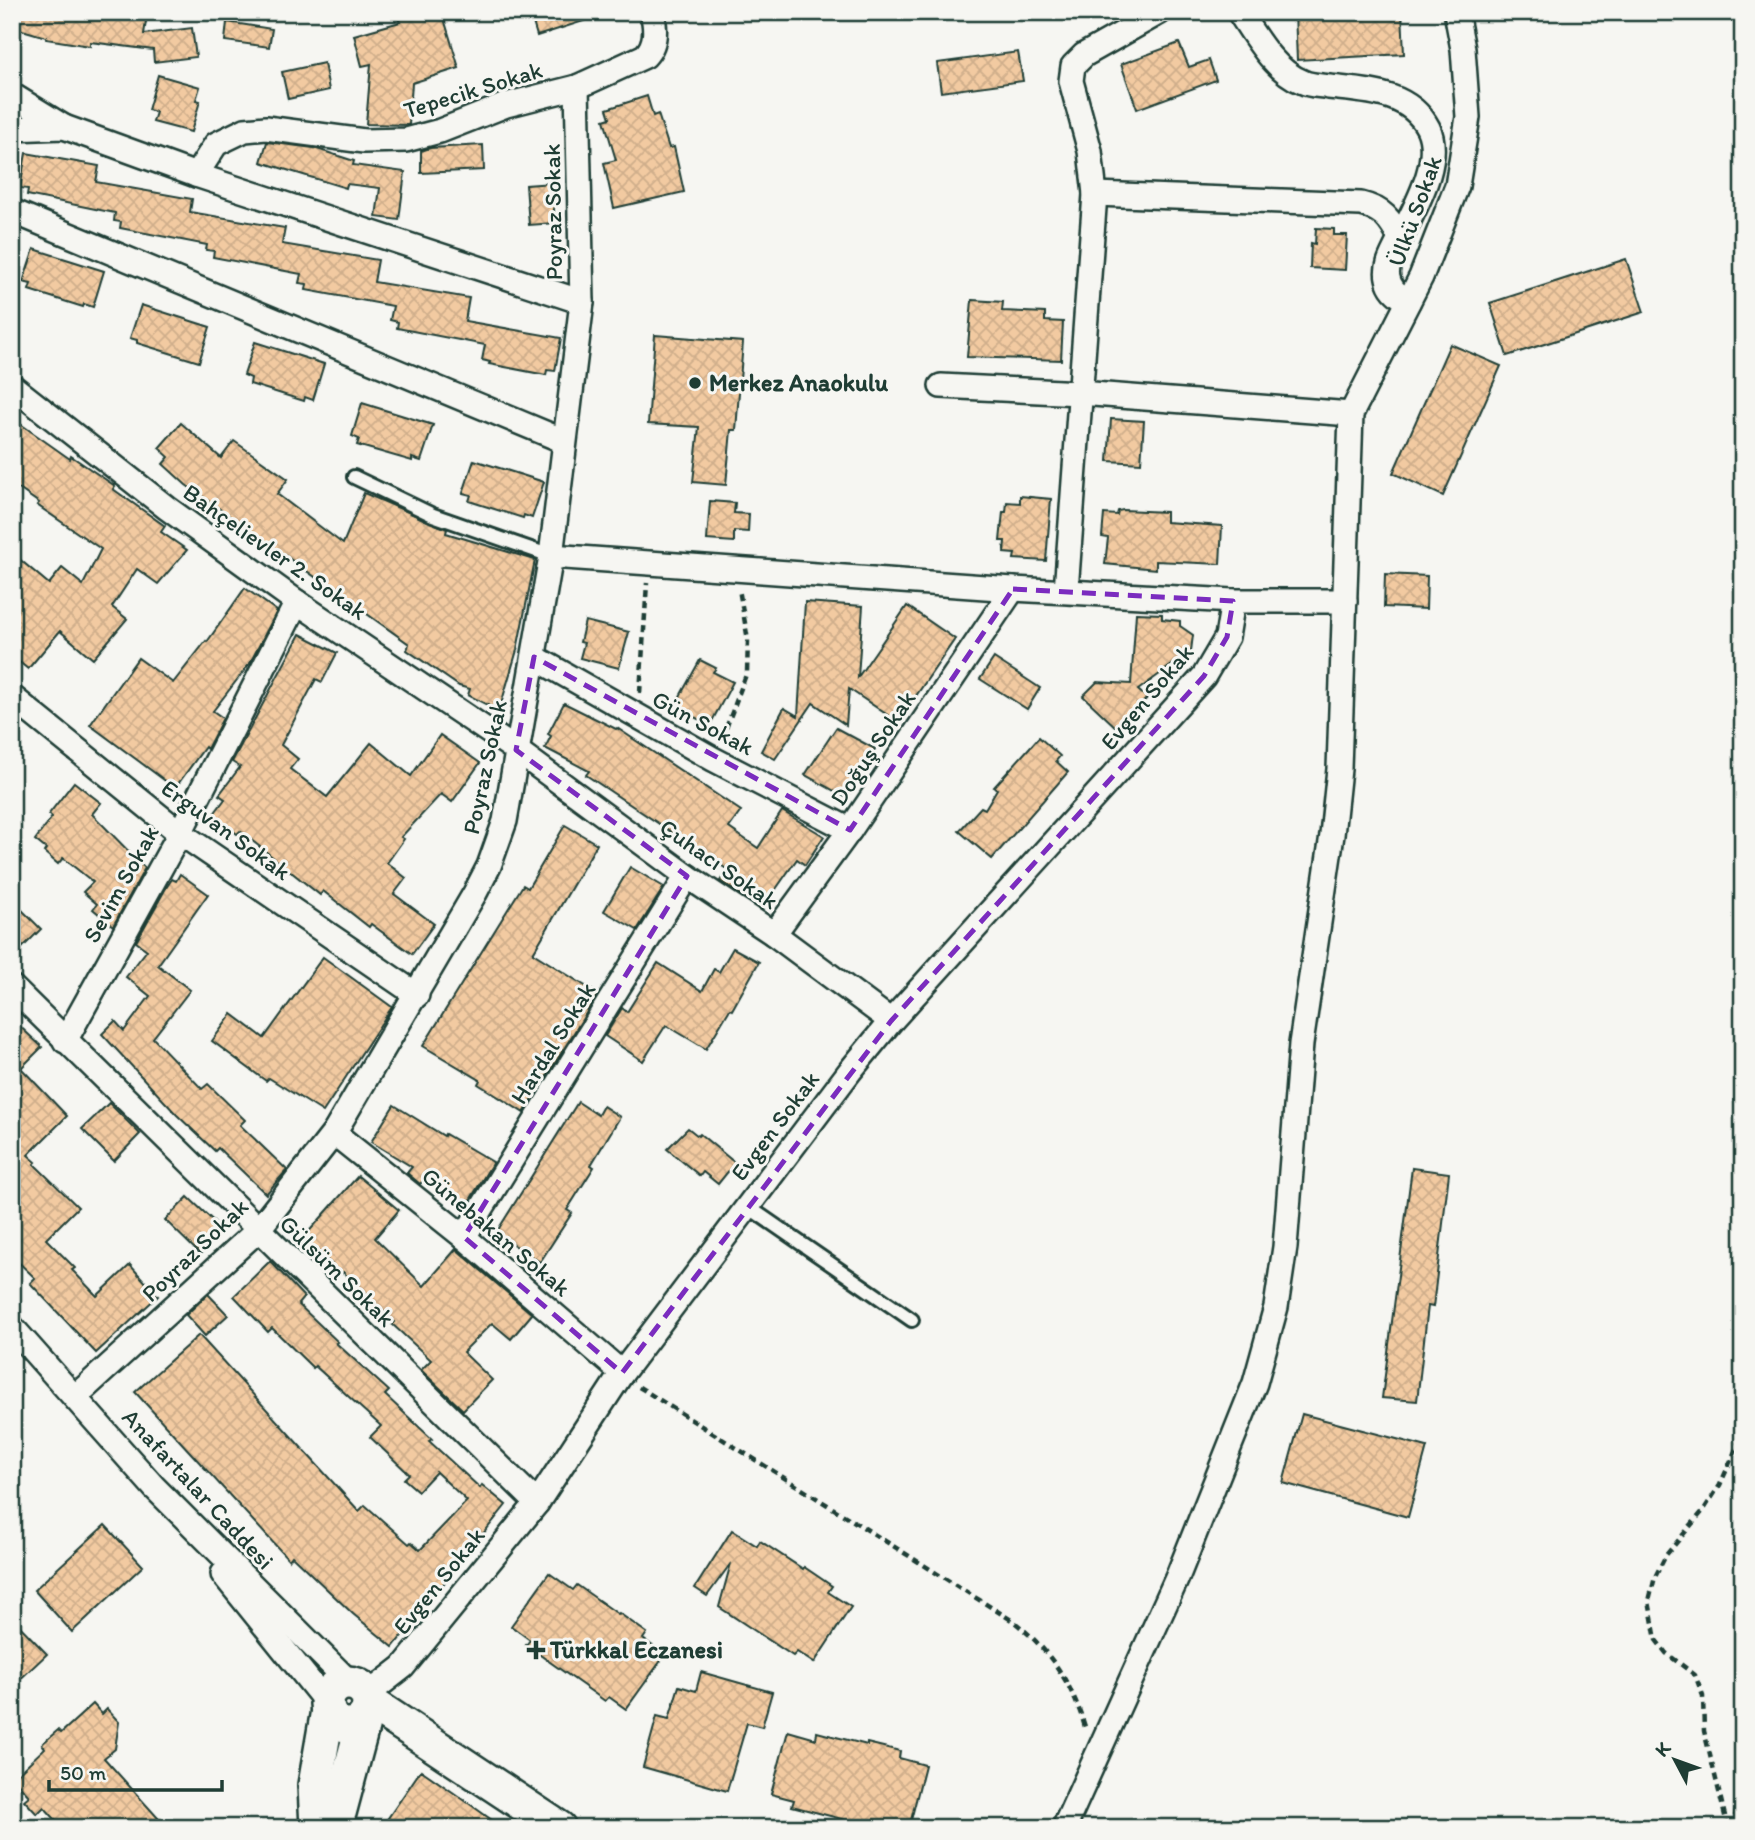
<svg xmlns="http://www.w3.org/2000/svg" width="1755" height="1840" font-family="Itim,sans-serif">
  <style>
    .building { fill: url(#building-cross-hatch); stroke: #1f3d34; stroke-width: 2 }
    .lines { fill: none; stroke-linecap: round; stroke-linejoin: round }
    .lane-casing { stroke: #1f3d34; stroke-width: 18 }
    .street-casing { stroke: #1f3d34; stroke-width: 28 }
    .secondary-casing { stroke: #1f3d34; stroke-width: 38 }
    .path { stroke: #1f3d34; stroke-width: 4.5; stroke-dasharray: 7 5; stroke-linecap: butt }
    .lane { stroke: #f6f6f2; stroke-width: 12 }
    .street { stroke: #f6f6f2; stroke-width: 23 }
    .secondary { stroke: #f6f6f2; stroke-width: 33 }
    .marked { fill: none; stroke: #7b2cbf; stroke-width: 5; stroke-dasharray: 14 9; stroke-linejoin: round }
    .poi-dot { fill: #1f3d34; stroke: #f6f6f2; stroke-width: 2.5 }
    .labels { text-anchor: middle; stroke-width: 6; stroke-linejoin: round; paint-order: stroke }
    .street-label { font-size: 24px; fill: #1f3d34; stroke: #f6f6f2 }
    .poi-label { font-size: 24px; font-weight: bold; fill: #1f3d34; stroke: #f6f6f2; text-anchor: start }
  </style>
  <defs>
    <pattern id="building-cross-hatch" width="8" height="8" patternUnits="userSpaceOnUse" patternTransform="scale(1.75)"><rect width="8" height="8" fill="#f2caa1"/><path d="M0 0l8 8M0 8l8-8" fill="none" stroke="#cfae8b"/></pattern>
  </defs>
  <rect width="100%" height="100%" fill="#f6f6f2"/>
  <filter id="ink" filterUnits="userSpaceOnUse"><feTurbulence type="fractalNoise" baseFrequency=".0143" numOctaves="2"/><feDisplacementMap in="SourceGraphic" scale="14" xChannelSelector="R" yChannelSelector="G"/><feConvolveMatrix kernelMatrix="1 2 1 2 8 2 1 2 1" color-interpolation-filters="sRGB"/></filter>
  <g filter="url(#ink)">
    <g class="building">
      <polygon points="12,12 131,12 147,15 144,34 192,28 196,57 154,62 153,50 90,42 90,46 46,39 46,37 12,27"/>
      <polygon points="395,12 442,12 459,68 412,83 409,125 366,124 371,64 362,66 354,35 400,22"/>
      <polygon points="530,12 599,12 599,16 537,36"/>
      <polygon points="1402,12 1404,54 1297,60 1295,13"/>
      <polygon points="227,22 272,29 269,47 225,41"/>
      <polygon points="1179,43 1189,67 1209,60 1216,80 1137,109 1121,64"/>
      <polygon points="1018,52 1023,81 941,92 937,63"/>
      <polygon points="324,63 329,90 288,99 282,72"/>
      <polygon points="158,75 200,87 196,100 200,101 191,132 153,122 156,112 148,110"/>
      <polygon points="647,96 653,116 658,114 669,148 674,147 684,192 614,208 604,163 616,160 604,120 610,118 607,109"/>
      <polygon points="267,142 314,148 354,161 353,165 405,172 399,220 376,217 380,188 347,184 346,188 261,162"/>
      <polygon points="483,145 484,170 421,173 421,151 430,148"/>
      <polygon points="26,153 99,166 96,182 192,199 190,212 285,228 282,244 378,260 374,282 469,298 465,321 561,338 555,371 547,370 546,375 489,364 490,362 482,360 485,345 397,328 398,322 390,320 393,306 306,290 307,284 299,283 301,274 213,257 214,251 206,250 207,245 120,228 121,222 114,221 115,213 27,195 28,189 20,188"/>
      <polygon points="552,183 555,223 529,225 526,185"/>
      <polygon points="1316,228 1334,229 1334,235 1347,235 1345,270 1310,268 1311,243 1315,244"/>
      <polygon points="34,249 104,271 93,307 84,304 83,307 29,290 31,284 23,282"/>
      <polygon points="1626,259 1644,312 1507,356 1490,303"/>
      <polygon points="972,300 1003,302 1002,311 1045,313 1045,321 1063,322 1061,360 967,357"/>
      <polygon points="141,305 210,327 199,362 137,343 137,340 130,338"/>
      <polygon points="655,335 743,342 736,430 731,430 726,485 693,482 699,427 648,424"/>
      <polygon points="255,342 324,364 313,400 305,397 304,401 250,384 251,378 244,375"/>
      <polygon points="1450,344 1501,366 1443,496 1393,473"/>
      <polygon points="362,403 433,425 421,461 412,458 412,461 357,445 359,439 352,436"/>
      <polygon points="12,418 70,459 71,456 115,486 113,489 165,526 161,532 187,550 158,584 137,569 112,607 127,619 93,659 60,631 28,669 12,656 12,553 49,584 62,568 83,585 101,549 37,505 39,503 12,484"/>
      <polygon points="1111,419 1144,421 1141,463 1108,461"/>
      <polygon points="181,423 221,458 234,441 288,479 277,494 343,544 364,493 447,529 446,533 535,560 517,650 499,711 468,695 470,689 459,686 407,650 409,644 186,485 163,464 169,457 159,448"/>
      <polygon points="474,460 544,482 532,518 524,515 523,518 469,501 471,495 463,493"/>
      <polygon points="1020,496 1051,499 1046,561 1014,559 1015,554 1004,553 1005,541 1000,541 1003,512 1006,512 1007,502 1020,503"/>
      <polygon points="710,501 735,503 734,513 749,514 748,532 734,531 734,542 707,540"/>
      <polygon points="1123,510 1166,512 1166,522 1222,526 1220,564 1156,561 1156,569 1105,564 1108,538 1102,537 1104,514 1117,515 1118,511"/>
      <polygon points="1385,574 1427,576 1426,609 1384,607"/>
      <polygon points="245,588 277,611 250,663 213,711 223,718 207,749 205,747 175,788 90,725 138,658 173,683 206,641 207,642"/>
      <polygon points="805,602 863,606 858,677 907,606 955,639 898,722 849,689 846,725 813,703 775,759 761,751 784,708 798,716"/>
      <polygon points="1136,613 1162,614 1162,619 1180,621 1180,626 1193,635 1191,651 1138,690 1147,698 1118,729 1083,696 1097,682 1131,684"/>
      <polygon points="585,621 629,632 619,668 580,658 584,643 580,642"/>
      <polygon points="300,634 337,653 322,682 316,679 281,745 298,759 290,769 327,797 371,743 411,776 440,735 480,763 452,802 441,794 401,837 404,839 387,863 406,878 394,894 434,924 412,954 371,924 369,927 323,891 320,895 240,831 237,834 213,815 225,799 219,795 240,767 232,762"/>
      <polygon points="994,658 1040,688 1027,709 980,679"/>
      <polygon points="700,660 716,668 713,672 733,682 710,725 674,707"/>
      <polygon points="564,703 616,729 617,728 741,811 729,828 758,848 782,811 824,836 805,865 797,859 762,909 720,881 728,870 586,775 589,771 545,748 551,736 548,734"/>
      <polygon points="836,728 875,749 847,798 805,775"/>
      <polygon points="1039,737 1060,756 1056,761 1068,772 992,859 959,831 981,807 985,809 997,789 994,787"/>
      <polygon points="74,782 101,803 92,814 145,868 113,926 93,909 97,904 83,892 93,882 63,858 58,864 44,852 46,849 35,840 52,817 49,814"/>
      <polygon points="565,825 597,844 533,953 598,994 524,1113 478,1084 480,1080 423,1046 523,885 528,888"/>
      <polygon points="630,867 664,887 637,930 604,911"/>
      <polygon points="180,874 208,894 158,965 190,990 153,1038 202,1089 208,1084 245,1120 240,1125 287,1170 266,1194 218,1148 215,1151 177,1115 102,1034 115,1021 124,1031 150,996 126,977 147,950 136,942 166,888 172,879 176,881"/>
      <polygon points="12,900 41,929 12,958"/>
      <polygon points="733,948 759,962 732,1010 730,1009 706,1049 666,1025 643,1061 605,1036 622,1008 627,1012 658,963 702,991 714,969 719,972"/>
      <polygon points="323,957 392,1007 323,1112 269,1078 266,1081 212,1041 232,1014 264,1038"/>
      <polygon points="12,1019 42,1047 21,1068 67,1116 28,1155 36,1162 34,1164 78,1207 46,1239 75,1268 72,1270 97,1296 130,1265 158,1296 96,1353 30,1283 35,1278 12,1256"/>
      <polygon points="578,1102 598,1115 603,1106 620,1117 591,1165 594,1167 567,1210 572,1213 540,1262 496,1233"/>
      <polygon points="109,1103 140,1134 114,1161 82,1129"/>
      <polygon points="394,1105 444,1136 445,1134 493,1162 467,1205 424,1180 420,1184 407,1173 412,1167 371,1142"/>
      <polygon points="688,1128 698,1136 700,1134 735,1163 718,1184 703,1172 700,1176 667,1149"/>
      <polygon points="1412,1168 1449,1173 1433,1307 1428,1306 1417,1401 1382,1398"/>
      <polygon points="358,1176 399,1210 375,1238 424,1286 456,1249 532,1314 511,1339 492,1323 463,1352 492,1380 463,1410 421,1370 431,1360 392,1324 394,1322 343,1272 341,1274 304,1237"/>
      <polygon points="188,1197 223,1230 200,1254 165,1220"/>
      <polygon points="270,1261 304,1297 298,1304 338,1342 336,1343 389,1391 385,1395 432,1439 429,1441 480,1488 482,1485 506,1505 393,1647 353,1614 292,1556 289,1560 135,1392 199,1335 359,1511 365,1505 409,1544 411,1542 420,1550 467,1501 436,1472 418,1491 404,1479 409,1474 370,1437 381,1426 315,1366 313,1368 272,1328 268,1332 234,1296"/>
      <polygon points="208,1294 228,1315 205,1336 186,1315"/>
      <polygon points="1302,1414 1427,1447 1408,1517 1283,1483"/>
      <polygon points="105,1525 143,1566 72,1632 34,1590"/>
      <polygon points="732,1530 757,1546 760,1541 803,1569 804,1567 832,1586 828,1592 851,1607 814,1663 797,1652 793,1656 719,1607 731,1563 707,1596 695,1588"/>
      <polygon points="549,1573 573,1590 577,1585 618,1614 619,1613 647,1633 643,1639 665,1655 626,1709 609,1697 605,1701 526,1645 530,1640 511,1626"/>
      <polygon points="12,1618 47,1654 12,1687"/>
      <polygon points="701,1672 772,1692 762,1727 747,1723 727,1791 643,1767 657,1716 669,1719 679,1686 696,1691"/>
      <polygon points="93,1704 102,1714 107,1709 119,1722 115,1749 104,1758 167,1828 63,1828 44,1807 37,1814 24,1800 29,1796 13,1778 45,1748 42,1744 58,1730 61,1733"/>
      <polygon points="788,1731 816,1739 817,1732 867,1745 867,1743 900,1751 899,1758 925,1765 909,1828 876,1828 792,1806 794,1800 771,1794"/>
      <polygon points="421,1770 464,1800 503,1828 396,1828 386,1821"/>
    </g>
    <g class="lines">
      <g class="lane-casing">
        <g id="lane">
          <polyline points="354,477 433,515 551,556"/>
          <polyline points="747,1206 912,1320"/>
        </g>
      </g>
      <g class="street-casing">
        <g id="street">
          <path d="M1239 12C1255 36 1274 71 1303 82 1311 86 1321 85 1329 87 1365 91 1409 91 1428 128 1444 162 1412 212 1398 243 1393 254 1385 266 1388 278 1390 290 1399 295 1408 302"/>
          <polyline points="12,95 64,127"/>
          <polyline points="12,129 64,127 196,175 582,302"/>
          <path d="M196 175 216 144 245 130 266 128 364 141 406 140 440 131 506 105 577 87 645 56C657 44 656 28 652 12"/>
          <path d="M1095 194 1361 204C1382 209 1391 219 1400 239"/>
          <polyline points="12,211 564,441"/>
          <polyline points="12,386 167,508 297,602 516,750 687,876 774,934 891,1021"/>
          <polyline points="941,386 1080,393 1351,414"/>
          <polyline points="551,556 1013,589 1233,601 1345,601"/>
          <polyline points="1066,591 1095,194 1090,151 1071,81 1073,66 1084,55 1160,12"/>
          <polyline points="534,657 713,759 850,830"/>
          <polyline points="12,697 180,833 417,995"/>
          <polyline points="774,934 850,830 1013,589"/>
          <polyline points="12,987 537,1503"/>
          <polyline points="65,1041 180,833 297,602"/>
          <polyline points="334,1133 464,1237 622,1373"/>
          <polyline points="464,1237 687,876"/>
          <polyline points="12,1327 154,1487 350,1683"/>
          <polyline points="76,1396 258,1230 334,1133 475,893 489,866 505,821 551,556 582,302 577,87"/>
          <polyline points="223,1574 327,1703"/>
          <polyline points="367,1695 403,1667 537,1503 622,1373 850,1071 891,1021 1204,676 1227,637 1233,601"/>
          <polyline points="1064,1828 1177,1578 1255,1383 1276,1307 1285,1247 1301,1044 1332,835 1339,769 1351,414 1421,277 1457,186 1468,117 1463,49 1456,12"/>
        </g>
      </g>
      <g class="secondary-casing">
        <g id="secondary">
          <circle cx="348" cy="1704" r="21"/>
          <polyline points="369,1702 559,1828"/>
          <polyline points="317,1828 315,1785 328,1710"/>
          <polyline points="335,1828 365,1716"/>
        </g>
      </g>
      <g class="path">
        <polyline points="640,693 647,583"/>
        <polyline points="722,739 747,672 748,640 739,589"/>
        <path d="M639 1387 1013 1621C1049 1649 1072 1683 1085 1727"/>
        <polyline points="1728,1828 1704,1731 1703,1696 1695,1675 1666,1653 1656,1640 1649,1601 1655,1577 1666,1555 1703,1511 1720,1485 1743,1433"/>
        <polyline points="1732,1828 1743,1785"/>
      </g>
      <use href="#lane" class="lane"/>
      <use href="#street" class="street"/>
      <use href="#secondary" class="secondary"/>
    </g>
  </g>
  <path class="marked" d="M1013 589 1233 601 1227 637 1204 676 891 1021 622 1373 464 1237 687 876 516 750 534 657 850 830Z"/>
  <g class="poi-dot">
    <circle cx="695" cy="383" r="7"/>
    <path d="M532.5 1639.5h7v7h7v7h-7v7h-7v-7h-7v-7h7z"/>
  </g>
  <g class="labels">
    <g class="street-label">
      <text transform="translate(473 90) rotate(-17)" y="8">Tepecik Sokak</text>
      <text transform="translate(1415 211) rotate(-70)" y="8">Ülkü Sokak</text>
      <text transform="translate(553 212) rotate(-91)" y="8">Poyraz Sokak</text>
      <text transform="translate(275 552) rotate(35)" y="8">Bahçelievler 2. Sokak</text>
      <text transform="translate(1147 697) rotate(-50)" y="8">Evgen Sokak</text>
      <text transform="translate(703 723) rotate(28)" y="8">Gün Sokak</text>
      <text transform="translate(873 748) rotate(-56)" y="8">Doğuş Sokak</text>
      <text transform="translate(485 767) rotate(-78)" y="8">Poyraz Sokak</text>
      <text transform="translate(226 830) rotate(36)" y="8">Erguvan Sokak</text>
      <text transform="translate(719 864) rotate(35)" y="8">Çuhacı Sokak</text>
      <text transform="translate(121 884) rotate(-61)" y="8">Sevim Sokak</text>
      <text transform="translate(553 1043) rotate(-58)" y="8">Hardal Sokak</text>
      <text transform="translate(775 1126) rotate(-53)" y="8">Evgen Sokak</text>
      <text transform="translate(496 1232) rotate(40)" y="8">Günebakan Sokak</text>
      <text transform="translate(195 1250) rotate(-44)" y="8">Poyraz Sokak</text>
      <text transform="translate(337 1271) rotate(44)" y="8">Gülsüm Sokak</text>
      <text transform="translate(198 1489) rotate(47)" y="8">Anafartalar Caddesi</text>
      <text transform="translate(439 1581) rotate(-51)" y="8">Evgen Sokak</text>
    </g>
    <g class="poi-label">
      <text x="709" y="391">Merkez Anaokulu</text>
      <text x="550" y="1658">Türkkal Eczanesi</text>
    </g>
  </g>
  <rect width="1755" height="1840" fill="none" stroke="#f6f6f2" stroke-width="42"/>
  <rect x="21" y="21" width="1713" height="1798" fill="none" stroke="#1f3d34" stroke-width="2.5" filter="url(#ink)"/>
  <g transform="translate(1675 1760) rotate(311)" stroke="#f6f6f2" stroke-width="5" paint-order="stroke">
  <path d="M0-5L12 26L0 18L-12 26Z" fill="#1f3d34"/>
  <text y="-10" font-size="19" font-weight="bold" text-anchor="middle" fill="#1f3d34">K</text>
  </g>
  <path d="M49 1780v10h173v-10" fill="none" stroke="#1f3d34" stroke-width="3.5"/>
  <text x="60" y="1780" font-size="21" fill="#1f3d34" stroke="#f6f6f2" stroke-width="5" paint-order="stroke">50 m</text>
</svg>
